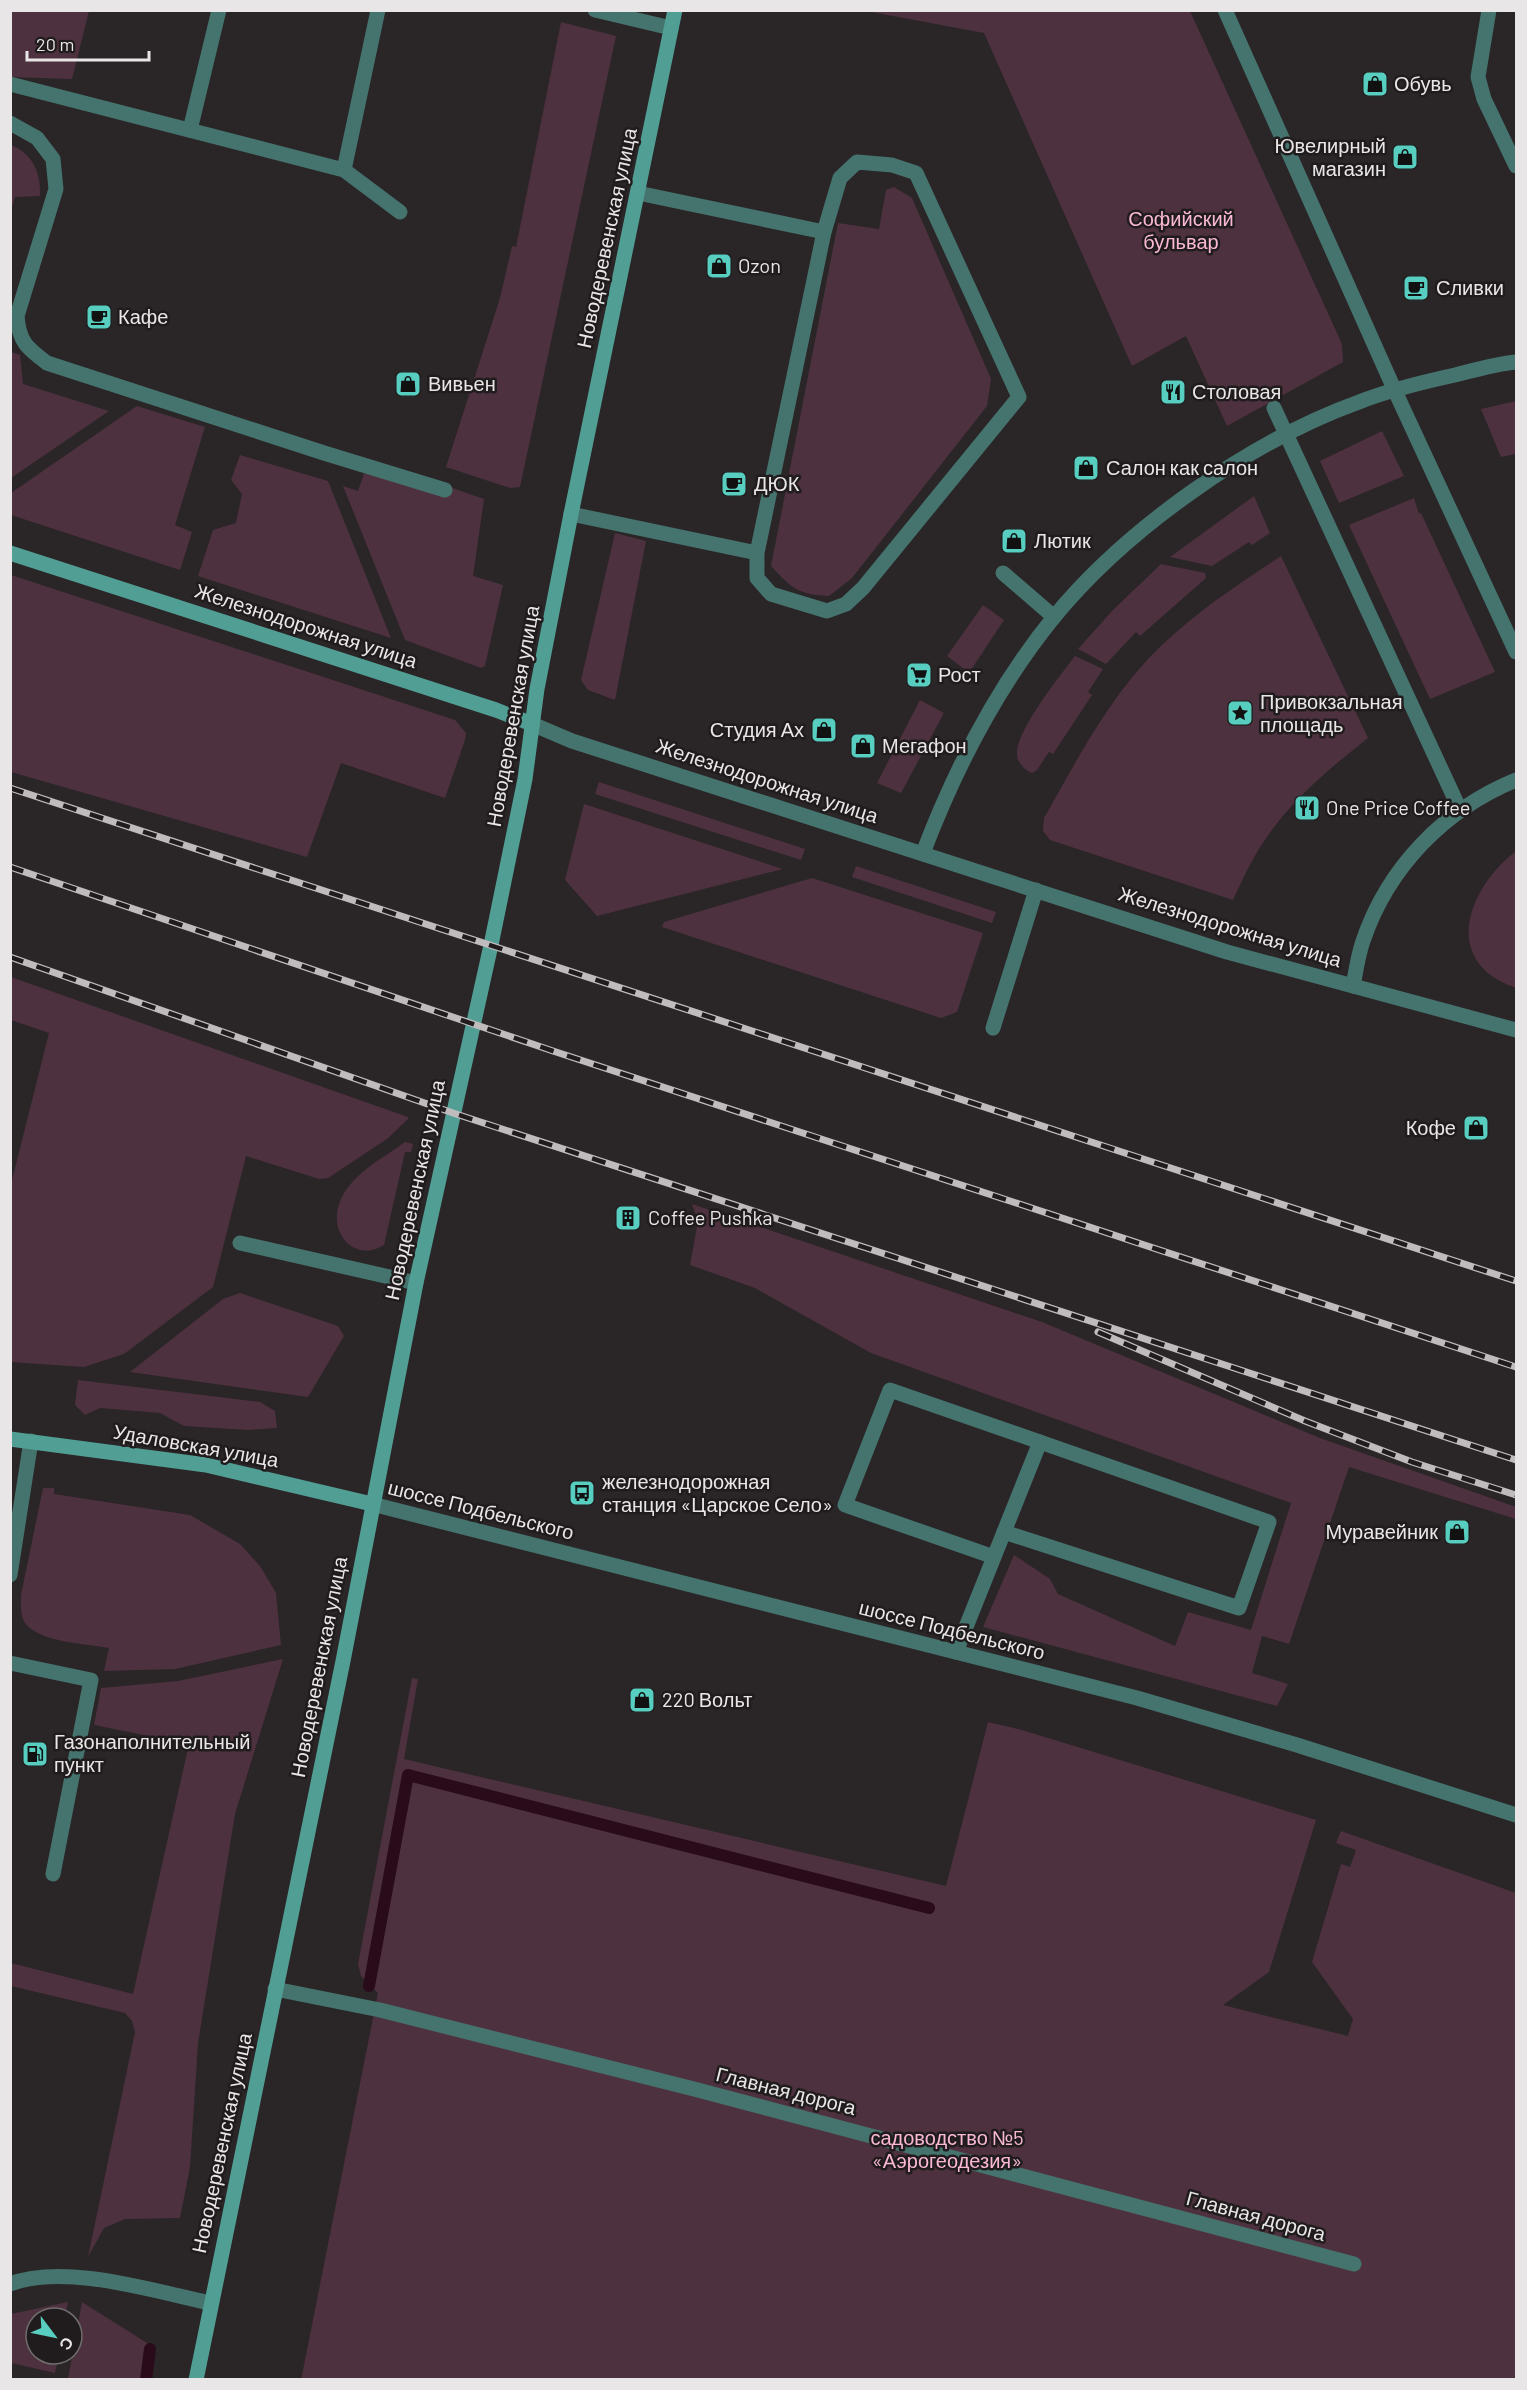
<svg xmlns="http://www.w3.org/2000/svg" width="1527" height="2390" font-family="Barlow,sans-serif">
  <style>
    .green { fill: #4e313e }
    .lines { fill: none; stroke-linecap: round; stroke-linejoin: round }
    .stream { stroke: #290b1a; stroke-width: 12 }
    .service { stroke: #45736d; stroke-width: 15 }
    .minor { stroke: #45736d; stroke-width: 15 }
    .tertiary { stroke: #45736d; stroke-width: 15 }
    .secondary { stroke: #519e94; stroke-width: 15 }
    .rail-casing { stroke: #c0bcbe; stroke-width: 7 }
    .rail { stroke: #201c1d; stroke-width: 4.5; stroke-dasharray: 14; stroke-linecap: butt }
    .labels { text-anchor: middle; stroke-width: 5; stroke-linejoin: round; paint-order: stroke }
    .poi-label { font-size: 20px; fill: #e9e6e7; stroke: #201c1d; text-anchor: start }
    .park-label { font-size: 20px; fill: #fab8d5; stroke: #201c1d }
    .street-label { font-size: 20px; fill: #e9e6e7; stroke: #201c1d }
  </style>
  <rect width="100%" height="100%" fill="#2a2527"/>
  <g class="green">
    <polygon points="10,11 89,11 72,79 11,77"/>
    <polygon points="866,11 1190,11 1342,344 1343,362 1227,426 1186,336 1132,366 984,33"/>
    <polygon points="561,22 616,36 520,487 510,488 446,467 500,298 512,246 516,247"/>
    <path d="M11 145C33 154 41 173 40 196L15 197 11 211Z"/>
    <path d="M894 187 912 198 991 379 987 406 852 578 829 596C799 595 791 588 771 566L838 223 879 229 886 190Z"/>
    <polygon points="11,352 20,355 23,384 109,411 11,478"/>
    <polygon points="1516,401 1516,454 1501,457 1481,409"/>
    <polygon points="137,406 205,427 175,525 192,532 180,570 11,515 11,493"/>
    <polygon points="1382,431 1404,476 1339,503 1320,461"/>
    <polygon points="240,455 328,481 391,638 198,576 213,530 236,523 242,494 231,480"/>
    <polygon points="369,459 484,499 473,576 503,585 485,666 481,668 405,640 343,486 358,491"/>
    <polygon points="1254,496 1270,533 1252,545 1249,542 1212,566 1170,557"/>
    <polygon points="1414,498 1419,514 1421,513 1495,672 1430,699 1349,525"/>
    <polygon points="615,533 646,541 615,700 588,690 581,680"/>
    <path d="M1281 556 1368 738C1325 772 1283 807 1256 854 1247 869 1240 885 1233 900L1050 840 1043 831 1044 818C1078 758 1112 692 1163 644 1199 610 1240 583 1281 556Z"/>
    <polygon points="1161,564 1205,573 1206,578 1140,636 1136,632 1106,664 1078,649 1113,610"/>
    <polygon points="11,575 455,720 466,733 465,740 445,798 341,763 307,857 11,772"/>
    <polygon points="983,605 1004,620 969,673 947,656"/>
    <path d="M1075 656 1103 669 1088 692 1092 695 1053 754 1049 752 1037 770 1032 773C1024 770 1016 761 1017 752 1018 728 1060 676 1075 656Z"/>
    <polygon points="920,700 944,713 901,793 877,783"/>
    <polygon points="599,782 805,849 801,860 595,794"/>
    <polygon points="584,804 783,869 597,916 565,880"/>
    <path d="M1516 851V988C1440 962 1467 889 1516 851Z"/>
    <polygon points="856,866 996,912 992,923 852,877"/>
    <polygon points="812,878 983,933 957,1012 941,1018 662,927 664,922"/>
    <polygon points="11,977 408,1117 408,1119 387,1139 328,1178 319,1179 246,1156 213,1287 124,1354 84,1367 11,1362 11,1184 49,1033 11,1020"/>
    <path d="M405 1142 413 1144 411 1152H405L384 1245C353 1264 325 1230 342 1197 354 1173 383 1158 405 1142Z"/>
    <polygon points="692,1204 1042,1322 1320,1438 1516,1507 1516,1519 1349,1467 1289,1644 1262,1636 1252,1673 1288,1684 1277,1706 983,1627 1014,1555 1050,1579 1058,1594 1175,1646 1188,1612 1251,1630 1291,1503 871,1353 755,1288 690,1265 698,1221"/>
    <polygon points="240,1293 338,1326 344,1336 308,1397 130,1372 223,1299"/>
    <polygon points="78,1380 260,1402 275,1411 277,1428 248,1430 184,1426 160,1413 100,1408 85,1415 75,1405"/>
    <path d="M43 1488H54V1494L190 1515 240 1544 260 1566 276 1593 281 1645 175 1669 104 1671 109 1648C87 1644 38 1642 25 1623 20 1614 21 1604 21 1595Z"/>
    <polygon points="283,1659 235,1814 198,2043 190,2167 180,2218 125,2219 104,2228 88,2257 135,2032 132,2021 125,2013 11,1986 11,1963 133,1994 189,1744 94,1725 101,1688 178,1681"/>
    <polygon points="412,1678 418,1679 404,1759 946,1886 988,1722 1022,1730 1316,1820 1269,1972 1223,2005 1348,2036 1353,2019 1312,1962 1341,1864 1350,1867 1356,1850 1336,1843 1341,1831 1516,1893 1516,2379 301,2380 378,1993 361,1976 358,1964"/>
    <polygon points="68,2302 65,2318 36,2318 36,2354 59,2354 55,2373 11,2363 11,2314"/>
    <polygon points="82,2302 155,2348 151,2379 68,2379"/>
  </g>
  <g class="lines">
    <g class="stream">
      <polyline points="369,1986 408,1775 929,1908"/>
      <polyline points="146,2380 150,2349"/>
    </g>
    <g class="service">
      <polyline points="595,10 671,28"/>
      <polyline points="1489,10 1478,77 1484,99 1516,166"/>
      <polyline points="10,84 344,170 400,212"/>
      <path d="M10 123 37 138 53 159 56 189 17 316C19 342 27 348 47 363L324 453 445 490"/>
      <polyline points="190,130 219,10"/>
      <polyline points="344,170 378,10"/>
      <polyline points="638,193 824,232"/>
      <polyline points="1274,408 1460,810"/>
      <polyline points="571,514 757,553 757,578 771,594 827,611 846,604 863,588 1019,397 916,173 892,165 857,162 840,178 824,232 757,553"/>
      <polyline points="1003,573 1054,617"/>
      <polyline points="993,1028 1036,890"/>
      <polyline points="240,1243 416,1283"/>
      <polyline points="1004,1532 1239,1608 1269,1522 1040,1442"/>
      <polyline points="10,1575 31,1441"/>
      <polyline points="956,1652 1040,1442 890,1390 845,1505 994,1557"/>
      <polyline points="10,1663 91,1680 53,1874"/>
      <polyline points="275,1989 380,2010 694,2089 1354,2264"/>
      <path d="M10 2284C65 2263 153 2291 210 2303"/>
    </g>
    <g class="minor">
      <path d="M923 853C955 769 997 687 1054 617 1127 528 1251 441 1359 402 1389 390 1423 382 1455 375 1475 370 1495 364 1516 362"/>
      <polyline points="372,1504 1137,1698 1297,1745 1516,1815"/>
    </g>
    <g class="tertiary">
      <polyline points="1225,10 1395,391 1516,652"/>
      <polyline points="532,724 572,741 1227,952 1516,1030"/>
      <path d="M1353 986C1356 971 1358 955 1363 941 1388 867 1445 809 1516 780"/>
    </g>
    <g class="secondary">
      <polyline points="10,553 496,710 532,724"/>
      <polyline points="10,1439 206,1465 372,1504"/>
      <polyline points="196,2380 343,1661 416,1283 491,945 525,779 537,689 571,514 675,10"/>
    </g>
    <g class="rail-casing">
      <g id="rail">
        <polyline points="10,788 1516,1281"/>
        <polyline points="10,867 553,1051 1516,1367"/>
        <polyline points="10,957 453,1113 1516,1460"/>
        <polyline points="1098,1332 1305,1421 1412,1462 1516,1495"/>
      </g>
    </g>
    <use href="#rail" class="rail"/>
  </g>
  <defs>
    <g id="shop-square" transform="scale(1.35)"><rect x="-9" y="-9" width="18" height="18" rx="4" fill="#58cec0" stroke="#201c1d"/><path d="M-5-2.5h2.3a2.7 3.5 0 0 1 5.4 0H5L5.5 6h-11ZM-1.5-2.5h3a1.5 2.3 0 0 0-3 0Z" fill="#111"/></g>
    <g id="cafe-square" transform="scale(1.35)"><rect x="-9" y="-9" width="18" height="18" rx="4" fill="#58cec0" stroke="#201c1d"/><path d="M-5.5-4.5H6V0H3Q3 3.5 0 3.5H-2.5Q-5.5 3.5-5.5 0ZM3-3.2v2h1.7v-2ZM-6 4.5H4V6H-6Z" fill="#111"/></g>
    <g id="restaurant-square" transform="scale(1.35)"><rect x="-9" y="-9" width="18" height="18" rx="4" fill="#58cec0" stroke="#201c1d"/><path d="M-5-6h1v4h1v-4h1v4h1v-4h1v5L-1.5 .5V6h-2V.5L-5-1ZM5-6V6H3V1.5H1.5Q1.5-4 5-6Z" fill="#111"/></g>
    <g id="supermarket-square" transform="scale(1.35)"><rect x="-9" y="-9" width="18" height="18" rx="4" fill="#58cec0" stroke="#201c1d"/><path d="M-6-5.5h2.5l.6 2H6L4.5 2H-2.5L-4.4-4H-6ZM-1.5 3.2a1.3 1.3 0 1 0 .1 0ZM3 3.2a1.3 1.3 0 1 0 .1 0Z" fill="#111"/></g>
    <g id="sight-square" transform="scale(1.35)"><rect x="-9" y="-9" width="18" height="18" rx="4" fill="#58cec0" stroke="#201c1d"/><path d="M0-6L1.8-2.2L6-1.7L2.9 1.2L3.7 5.4L0 3.3L-3.7 5.4L-2.9 1.2L-6-1.7L-1.8-2.2Z" fill="#111"/></g>
    <g id="building-square" transform="scale(1.35)"><rect x="-9" y="-9" width="18" height="18" rx="4" fill="#58cec0" stroke="#201c1d"/><path d="M-4-6H4V6H1V3H-1V6H-4ZM-2.5-4.3h1.7v1.8h-1.7ZM.8-4.3h1.7v1.8H.8ZM-2.5-1h1.7V.8h-1.7ZM.8-1h1.7V.8H.8Z" fill="#111"/></g>
    <g id="bus-square" transform="scale(1.35)"><rect x="-9" y="-9" width="18" height="18" rx="4" fill="#58cec0" stroke="#201c1d"/><path d="M-5-6H5V4H4V6H2V4H-2V6H-4V4H-5ZM-3.5-4V0h7V-4ZM-3.5 1.2v1.5H-2V1.2ZM2 1.2v1.5H3.5V1.2Z" fill="#111"/></g>
    <g id="fuel-square" transform="scale(1.35)"><rect x="-9" y="-9" width="18" height="18" rx="4" fill="#58cec0" stroke="#201c1d"/><path d="M-5.5-6h7V0h2V4h1.3V-2.5L3-4.5l.8-.8L6-3V5H2.5V1h-1V6h-7ZM-4.2-4.7v3.2H.2V-4.7Z" fill="#111"/></g>
  </defs>
  <g fill-rule="evenodd">
    <use href="#shop-square" x="1375" y="84"/>
    <use href="#shop-square" x="1405" y="157"/>
    <use href="#shop-square" x="719" y="266"/>
    <use href="#cafe-square" x="1416" y="288"/>
    <use href="#cafe-square" x="99" y="317"/>
    <use href="#shop-square" x="408" y="384"/>
    <use href="#restaurant-square" x="1173" y="392"/>
    <use href="#shop-square" x="1086" y="468"/>
    <use href="#cafe-square" x="734" y="484"/>
    <use href="#shop-square" x="1014" y="541"/>
    <use href="#supermarket-square" x="919" y="675"/>
    <use href="#sight-square" x="1240" y="713"/>
    <use href="#shop-square" x="824" y="730"/>
    <use href="#shop-square" x="863" y="746"/>
    <use href="#restaurant-square" x="1307" y="808"/>
    <use href="#shop-square" x="1476" y="1128"/>
    <use href="#building-square" x="628" y="1218"/>
    <use href="#bus-square" x="582" y="1493"/>
    <use href="#shop-square" x="1457" y="1532"/>
    <use href="#shop-square" x="642" y="1700"/>
    <use href="#fuel-square" x="35" y="1754"/>
  </g>
  <g class="labels">
    <g class="poi-label">
      <text x="1394" y="91">Обувь</text>
      <text x="1386" y="153" text-anchor="end">Ювелирный<tspan x="1386" dy="23">магазин</tspan></text>
      <text x="738" y="273">Ozon</text>
      <text x="1436" y="295">Сливки</text>
      <text x="118" y="324">Кафе</text>
      <text x="428" y="391">Вивьен</text>
      <text x="1192" y="399">Столовая</text>
      <text x="1106" y="475">Салон как салон</text>
      <text x="754" y="491">ДЮК</text>
      <text x="1034" y="548">Лютик</text>
      <text x="938" y="682">Рост</text>
      <text x="1260" y="709">Привокзальная<tspan x="1260" dy="23">площадь</tspan></text>
      <text x="804" y="737" text-anchor="end">Студия Ах</text>
      <text x="882" y="753">Мегафон</text>
      <text x="1326" y="815">One Price Coffee</text>
      <text x="1456" y="1135" text-anchor="end">Кофе</text>
      <text x="648" y="1225">Coffee Pushka</text>
      <text x="602" y="1489">железнодорожная<tspan x="602" dy="23">станция «Царское Село»</tspan></text>
      <text x="1438" y="1539" text-anchor="end">Муравейник</text>
      <text x="662" y="1707">220 Вольт</text>
      <text x="54" y="1749">Газонаполнительный<tspan x="54" dy="23">пункт</tspan></text>
    </g>
    <g class="park-label">
      <text x="1181" y="226">Софийский<tspan x="1181" dy="23">бульвар</tspan></text>
      <text x="947" y="2145">садоводство №5<tspan x="947" dy="23">«Аэрогеодезия»</tspan></text>
    </g>
    <g class="street-label">
      <text transform="translate(607 238) rotate(-78)" y="7">Новодеревенская улица</text>
      <text transform="translate(306 626) rotate(18)" y="7">Железнодорожная улица</text>
      <text transform="translate(513 716) rotate(-80)" y="7">Новодеревенская улица</text>
      <text transform="translate(767 781) rotate(18)" y="7">Железнодорожная улица</text>
      <text transform="translate(1230 927) rotate(17)" y="7">Железнодорожная улица</text>
      <text transform="translate(415 1190) rotate(-78)" y="7">Новодеревенская улица</text>
      <text transform="translate(196 1446) rotate(10)" y="7">Удаловская улица</text>
      <text transform="translate(481 1510) rotate(14)" y="7">шоссе Подбельского</text>
      <text transform="translate(952 1630) rotate(14)" y="7">шоссе Подбельского</text>
      <text transform="translate(319 1667) rotate(-79)" y="7">Новодеревенская улица</text>
      <text transform="translate(786 2091) rotate(14)" y="7">Главная дорога</text>
      <text transform="translate(222 2143) rotate(-78)" y="7">Новодеревенская улица</text>
      <text transform="translate(1256 2216) rotate(15)" y="7">Главная дорога</text>
    </g>
  </g>
  <rect width="1527" height="2390" fill="none" stroke="#e9e6e7" stroke-width="24"/>
  <g transform="translate(54 2336) rotate(122)"><circle r="28" fill="#201c1d" stroke="#706d6e" stroke-width="1.5"/>
  <path d="M0-4.5L10 22L0 15L-10 22Z" fill="#58cec0"/>
  <text y="-9" font-size="16" font-weight="bold" text-anchor="middle" fill="#e9e6e7">С</text>
  </g>
  <path d="M27 51v9h122v-9" fill="none" stroke="#e9e6e7" stroke-width="3"/>
  <text x="36" y="51" font-size="18" fill="#e9e6e7" stroke="#201c1d" stroke-width="4.5" paint-order="stroke">20 m</text>
</svg>
